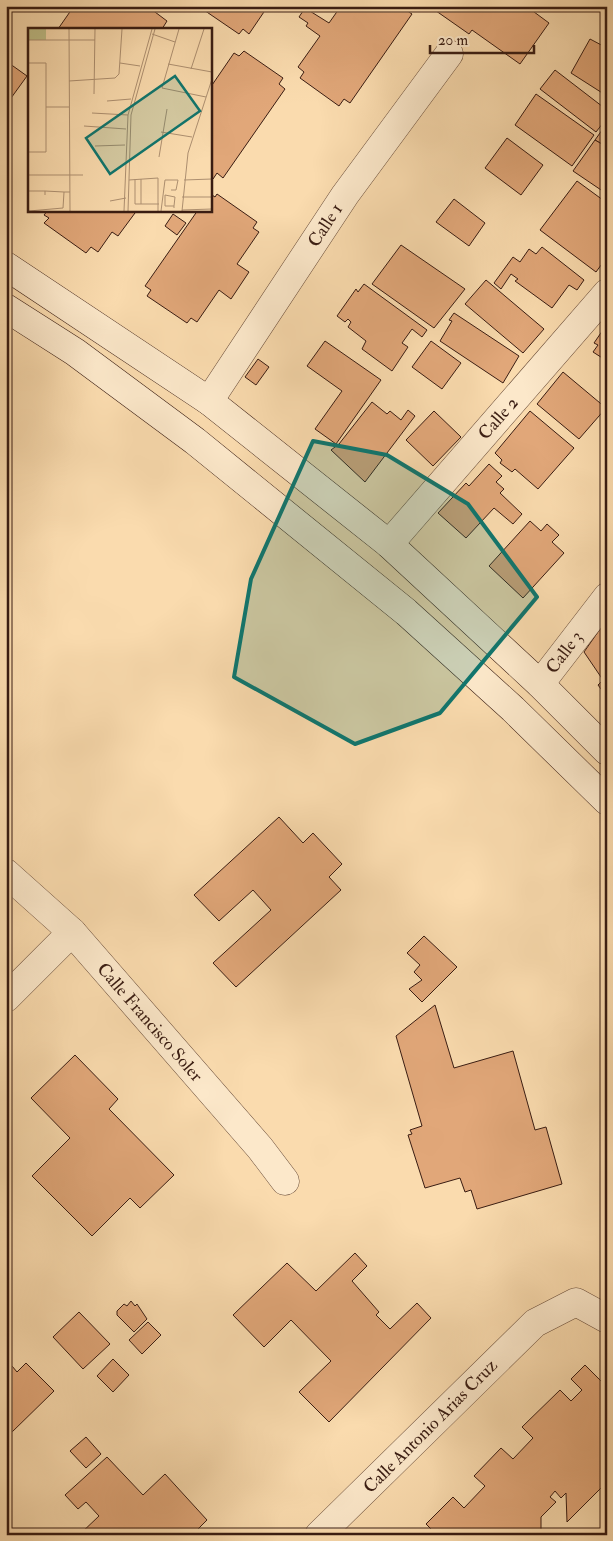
<svg xmlns="http://www.w3.org/2000/svg" width="613" height="1541" font-family="'IM FELL Double Pica',serif">
  <style>
    .building { fill: #e1a779; stroke: #391c12 }
    .lines { fill: none; stroke-linecap: round; stroke-linejoin: round }
    .street-casing { stroke: #694c39; stroke-width: 29 }
    .secondary-casing { stroke: #391c12; stroke-width: 29 }
    .street { stroke: #fce8ca; stroke-width: 28 }
    .secondary { stroke: #fce8ca; stroke-width: 28 }
    .marked { fill: #0f766e; fill-opacity: 0.2; stroke: #0f766e; stroke-width: 4; stroke-linejoin: round }
    .labels { text-anchor: middle; stroke-width: 4.5; stroke-linejoin: round; paint-order: stroke }
    .street-label { font-size: 18px; fill: #391c12; stroke: #fce8ca }
    .inset-road { fill: none; stroke: #ad8f70; stroke-width: 1 }
    .view { fill: #0f766e; fill-opacity: 0.15; stroke: #0f766e; stroke-width: 2.5 }
    .inset-edge { fill: none; stroke: #391c12; stroke-width: 2.5 }
  </style>
  <rect width="100%" height="100%" fill="#fadbae"/>
  <filter id="stains"><feTurbulence type="fractalNoise" baseFrequency=".004" numOctaves="4"/><feColorMatrix values="0 0 0 0 .2 0 0 0 0 .09 0 0 0 0 .02 0 0 0 .5 -.17"/></filter>
  <radialGradient id="worn" r=".72"><stop offset=".6" stop-color="#630" stop-opacity="0"/><stop offset="1" stop-color="#630" stop-opacity=".3"/></radialGradient>
  <g class="building">
    <polygon points="74,6 147,6 167,21 162,29 58,29"/>
    <polygon points="198,6 268,6 249,34 243,29 239,34"/>
    <polygon points="341,6 408,6 406,10 412,14 350,103 344,99 339,106 300,78 304,72 298,67 320,36 306,26 308,23 299,17 305,8 329,23"/>
    <polygon points="429,6 526,6 549,23 520,64 472,30 469,34"/>
    <polygon points="590,39 607,48 607,96 571,73"/>
    <polygon points="244,51 283,78 279,84 285,89 223,178 217,173 213,179 210,178 210,88 234,53 239,56"/>
    <polygon points="6,61 27,76 6,105"/>
    <polygon points="555,70 607,110 607,118 596,132 540,89"/>
    <polygon points="536,94 594,135 572,166 515,125"/>
    <polygon points="605,126 607,127 607,147 595,140"/>
    <polygon points="507,138 543,165 521,195 485,168"/>
    <polygon points="595,140 607,147 607,194 573,171"/>
    <polygon points="577,181 607,203 607,257 596,272 540,230"/>
    <polygon points="217,194 257,222 253,228 259,232 237,264 249,272 231,299 219,290 197,322 191,318 187,323 147,296 151,290 145,286 198,210 210,210 210,197 212,195 215,197"/>
    <polygon points="454,199 485,223 469,246 436,222"/>
    <polygon points="48,210 130,210 135,213 118,236 112,232 98,252 91,247 86,253 44,223 49,218 44,215"/>
    <polygon points="173,214 186,223 177,235 165,226"/>
    <polygon points="401,245 465,289 434,328 372,284"/>
    <polygon points="542,247 584,280 577,290 569,285 552,308 515,281 518,279 511,274 501,289 494,283 513,257 520,262 529,249 536,254"/>
    <polygon points="486,280 544,329 523,353 465,304"/>
    <polygon points="364,284 427,330 422,337 412,329 402,343 408,347 392,371 362,349 366,341 348,327 351,322 348,319 345,322 337,316 356,289 358,292"/>
    <polygon points="454,313 519,356 503,383 440,341 452,321 449,320"/>
    <polygon points="607,324 607,361 593,352 598,345 594,343"/>
    <polygon points="325,341 381,380 336,444 315,429 342,391 307,366"/>
    <polygon points="431,341 461,363 442,389 412,367"/>
    <polygon points="258,359 269,367 256,385 245,377"/>
    <polygon points="563,372 606,408 579,439 537,404"/>
    <polygon points="372,402 387,414 390,411 401,420 408,410 415,416 365,482 331,450 339,444"/>
    <polygon points="434,411 461,437 433,466 406,440"/>
    <polygon points="530,411 574,448 538,489 515,469 512,472 500,463 502,460 495,453"/>
    <polygon points="489,464 502,476 496,482 504,489 500,493 522,514 513,524 494,508 466,538 438,513 466,483 469,486"/>
    <polygon points="530,521 541,531 547,524 559,535 552,542 564,553 523,598 489,566"/>
    <polygon points="607,619 607,697 598,685 603,680 584,652"/>
    <polygon points="279,817 303,843 313,833 342,864 329,877 341,890 236,987 213,963 271,910 253,890 219,921 194,895"/>
    <polygon points="424,936 457,967 422,1002 409,989 422,980 414,972 420,965 407,953"/>
    <polygon points="435,1005 454,1068 513,1051 535,1130 546,1127 562,1184 477,1209 471,1190 465,1192 460,1178 425,1188 408,1135 412,1134 410,1130 422,1126 396,1036"/>
    <polygon points="75,1055 118,1099 109,1109 174,1175 140,1208 130,1198 92,1236 32,1176 70,1138 31,1098"/>
    <polygon points="355,1253 367,1266 352,1281 379,1312 376,1315 390,1329 417,1303 431,1318 329,1422 299,1392 331,1361 291,1320 264,1347 233,1315 287,1263 316,1291"/>
    <polygon points="131,1301 135,1306 137,1304 147,1319 134,1332 117,1315 117,1311 124,1304 127,1306"/>
    <polygon points="79,1312 110,1344 83,1369 53,1337"/>
    <polygon points="148,1322 161,1335 142,1354 129,1340"/>
    <polygon points="113,1359 129,1375 113,1392 97,1376"/>
    <polygon points="26,1363 54,1391 11,1433 6,1428 6,1365 10,1369 12,1366 17,1372"/>
    <polygon points="585,1365 603,1383 605,1380 607,1382 607,1482 567,1522 566,1493 561,1498 555,1491 550,1497 556,1502 541,1517 541,1535 437,1535 426,1524 453,1497 464,1508 485,1486 474,1476 501,1448 513,1459 533,1438 522,1427 560,1390 571,1401 582,1390 571,1379"/>
    <polygon points="86,1437 101,1454 86,1468 70,1451"/>
    <polygon points="107,1457 143,1495 165,1474 207,1520 192,1535 79,1535 99,1516 86,1502 78,1509 65,1495"/>
  </g>
  <g class="lines">
    <g class="street-casing">
      <g id="street">
        <polyline points="209,401 345,195 449,54"/>
        <polyline points="389,544 607,293"/>
        <polyline points="540,684 607,597"/>
        <polyline points="6,873 72,932 260,1148 285,1181"/>
        <polyline points="6,998 72,932"/>
        <polyline points="319,1535 535,1323 576,1302 607,1319"/>
      </g>
    </g>
    <g class="secondary-casing">
      <g id="secondary">
        <polyline points="6,266 209,401 389,544 540,684 607,751"/>
        <polyline points="6,308 75,352 195,441 406,612 513,709 607,801"/>
      </g>
    </g>
    <use href="#street" class="street"/>
    <use href="#secondary" class="secondary"/>
  </g>
  <path class="marked" d="M313 441 387 455 468 504 537 597 440 713 355 744 234 677 251 579Z"/>
  <g class="labels">
    <g class="street-label">
      <text transform="translate(325 225) rotate(-57)" y="6">Calle 1</text>
      <text transform="translate(498 418) rotate(-49)" y="6">Calle 2</text>
      <text transform="translate(564 652) rotate(-53)" y="6">Calle 3</text>
      <text transform="translate(150 1022) rotate(49)" y="6">Calle Francisco Soler</text>
      <text transform="translate(430 1426) rotate(-45)" y="6">Calle Antonio Arias Cruz</text>
    </g>
  </g>
  <g transform="translate(28 28)">
    <rect width="184" height="184" fill="#fadbae"/>
    <path d="M0 1H18V12H0Z" fill="#c0c089"/>
    <path class="inset-road" d="M41 1 42 183M151 1 134 60 178 69M124 6 147 14M0 12H67M0 35H18V124H0M92 35 112 38M140 36 184 44M163 41 176 1M41 53 87 50 91 46 94 1M66 66 67 1M79 73 103 71M18 79H41M64 85 100 87M56 98 98 101M133 104 164 109M67 118 97 117M131 129 139 81M0 147H55M107 151V176H131M113 151V176M101 152 130 150V183M156 152 184 151M0 163H17V167M17 163 36 164M154 169H184M82 173 98 170M146 180V178L147 169 137 167V178H146M154 182 184 181M1 183 35 180 36 164H42M96 183 100 87 124 1M100 183 103 87 127 1M133 183 137 152H150L148 162H143M154 183 160 125 184 51"/>
    <path class="view" d="M147 48 172 83 82 146 58 110Z"/>
    <rect width="184" height="184" class="inset-edge"/>
  </g>
  <rect width="613" height="1541" fill="none" stroke="#fadbae" stroke-width="25"/>
  <rect x="8" y="8" width="598" height="1526" fill="none" stroke="#391c12" stroke-width="2.5"/>
  <rect x="12" y="12" width="588" height="1516" fill="none" stroke="#391c12"/>
  <path d="M430 45v8h104v-8" fill="none" stroke="#391c12" stroke-width="2.5"/>
  <text x="438" y="45" font-size="15" fill="#391c12" stroke="#fce8ca" stroke-width="4" paint-order="stroke">20 m</text>
  <rect width="100%" height="100%" filter="url(#stains)"/>
  <rect width="100%" height="100%" fill="url(#worn)"/>
</svg>
